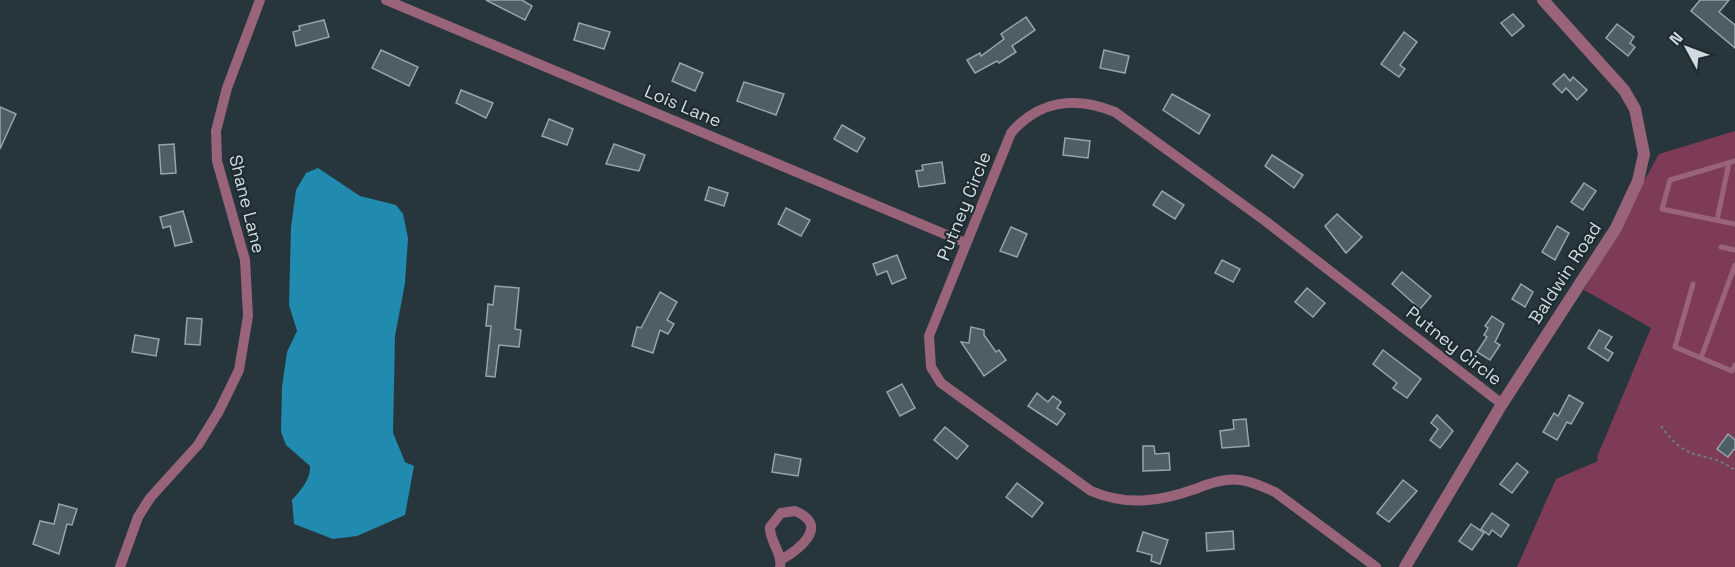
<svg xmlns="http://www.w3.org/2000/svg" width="1735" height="567" font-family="'Space Grotesk',sans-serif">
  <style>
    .green { fill: #7e3b58 }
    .water { fill: #208aaf }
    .building { fill: #4e5e65; stroke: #93a5ad; stroke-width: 1.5 }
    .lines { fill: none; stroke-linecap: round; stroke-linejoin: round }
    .path { stroke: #6d7a7f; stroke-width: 2; stroke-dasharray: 3 3; stroke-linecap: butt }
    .service { stroke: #996479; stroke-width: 5 }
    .minor { stroke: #996479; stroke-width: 10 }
    .tertiary { stroke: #996479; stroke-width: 12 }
    .labels { text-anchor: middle; stroke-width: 4.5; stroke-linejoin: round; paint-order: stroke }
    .street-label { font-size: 18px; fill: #d1dadf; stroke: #1d2c32 }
  </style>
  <rect width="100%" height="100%" fill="#27363c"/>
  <polygon class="green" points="1735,131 1735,567 1517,567 1556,479 1598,461 1597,457 1651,328 1584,290 1659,154"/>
  <path class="water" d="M318 168 360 196 396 205 403 214 408 238 405 283 395 336 393 433 405 462 414 466 405 515 357 536 333 539 294 524 292 500C300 491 311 479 310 466L286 445 281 432 282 387 287 352 297 331 289 305 291 227 296 190 306 173Z"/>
  <g class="building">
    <polygon points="486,0 522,0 532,6 525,20"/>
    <polygon points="1700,0 1729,0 1719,12 1735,25 1735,48 1691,11"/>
    <polygon points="1513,14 1524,26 1512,36 1501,23"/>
    <polygon points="1026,17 1035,30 1012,46 1016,52 999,63 997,61 975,73 967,60 980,53 981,56 1004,39 1001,34"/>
    <polygon points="324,20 329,37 296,46 293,32 300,30 299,26"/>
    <polygon points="579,23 610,32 604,49 574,40"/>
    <polygon points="1617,24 1634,37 1630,43 1635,47 1628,56 1606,38"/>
    <polygon points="1404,32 1417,42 1400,65 1405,69 1399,77 1381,64"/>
    <polygon points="381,50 418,67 409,86 372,68"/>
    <polygon points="1104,50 1129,56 1125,73 1100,68"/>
    <polygon points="680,63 703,73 695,91 672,81"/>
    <polygon points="1564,74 1570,81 1573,77 1587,90 1577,100 1566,88 1562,93 1553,84"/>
    <polygon points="744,82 784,94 776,115 737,101"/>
    <polygon points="461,90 493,103 486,118 456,103"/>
    <polygon points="1172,94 1210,115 1199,134 1163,110"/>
    <polygon points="0,107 16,114 0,149"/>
    <polygon points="549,119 573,129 567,145 542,136"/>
    <polygon points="842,125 865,138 857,152 834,139"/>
    <polygon points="1065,138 1090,141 1088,158 1063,155"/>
    <polygon points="174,144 176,173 161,174 159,145"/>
    <polygon points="614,144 645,155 639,171 606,164"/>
    <polygon points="1272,155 1303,175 1294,188 1265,166"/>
    <polygon points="942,162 945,183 919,187 916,171 923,170 922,165"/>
    <polygon points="1584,183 1596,191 1583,210 1571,202"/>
    <polygon points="709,187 728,193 724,206 705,200"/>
    <polygon points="1162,191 1184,205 1175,219 1153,205"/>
    <polygon points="786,208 810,220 801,236 778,224"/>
    <polygon points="183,211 192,242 175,246 170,226 163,228 160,217"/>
    <polygon points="1337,214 1362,237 1346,253 1325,226"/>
    <polygon points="1557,226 1569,233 1555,260 1542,252"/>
    <polygon points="1011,227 1027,234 1017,257 1000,251"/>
    <polygon points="897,255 906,278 892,284 887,271 877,275 873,264"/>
    <polygon points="1222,260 1240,269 1233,282 1215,273"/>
    <polygon points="1402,272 1431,296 1420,309 1392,284"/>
    <polygon points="1521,284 1533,292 1525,307 1512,299"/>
    <polygon points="495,286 519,288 515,329 521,330 519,347 499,345 495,377 486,376 491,326 486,326 488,304 493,305"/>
    <polygon points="1307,288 1325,303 1313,317 1295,302"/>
    <polygon points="660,292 677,302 667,320 674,324 668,334 660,330 653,353 632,346 637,327 641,328"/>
    <polygon points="1492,316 1504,324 1495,342 1500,345 1490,360 1477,352 1487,337 1484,335 1488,328 1485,326"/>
    <polygon points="187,318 202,319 200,345 185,344"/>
    <polygon points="971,327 984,330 984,335 996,352 999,350 1006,360 984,376 961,342 969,343"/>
    <polygon points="1599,330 1612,337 1605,348 1613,353 1608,361 1588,348"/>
    <polygon points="135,335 159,339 156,356 132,352"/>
    <polygon points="1383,350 1421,379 1407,398 1393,388 1397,383 1373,364"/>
    <polygon points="902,384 915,408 900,416 887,392"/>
    <polygon points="1037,393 1048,402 1053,396 1061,402 1057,408 1065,414 1057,425 1028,406"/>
    <polygon points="1569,395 1583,403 1571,424 1567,422 1557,440 1543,432 1554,413 1558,416"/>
    <polygon points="1437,415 1453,431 1440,448 1430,440 1438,429 1431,423"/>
    <polygon points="1246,419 1249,446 1222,448 1220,431 1234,429 1233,420"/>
    <polygon points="945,427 968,446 957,459 934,440"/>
    <polygon points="1728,434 1735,440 1735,448 1728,457 1717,449"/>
    <polygon points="1143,446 1154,446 1155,454 1169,453 1170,470 1143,471"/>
    <polygon points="775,454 801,459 798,476 772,472"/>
    <polygon points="1517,463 1528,472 1512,493 1500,484"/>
    <polygon points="1403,480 1417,491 1389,522 1377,513"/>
    <polygon points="1017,483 1043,503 1032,517 1006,497"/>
    <polygon points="59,504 77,509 72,525 67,524 59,554 33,544 40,521 54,524"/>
    <polygon points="1492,513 1509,525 1501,537 1492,530 1489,535 1481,529"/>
    <polygon points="1471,524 1484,533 1472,550 1459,541"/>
    <polygon points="1233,531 1234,549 1207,551 1206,533"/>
    <polygon points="1143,532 1168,540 1160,564 1151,561 1152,555 1137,551"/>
  </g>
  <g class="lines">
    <path class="path" d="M1661 426C1689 466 1704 448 1735 470"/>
    <g class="service">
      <polyline points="1735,161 1670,180 1662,209 1735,224"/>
      <polyline points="1717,220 1729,163"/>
      <polyline points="1721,247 1735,250"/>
      <polyline points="1693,284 1675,347 1732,371 1735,365"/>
      <polyline points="1701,358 1735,265"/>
    </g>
    <g class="minor">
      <polyline points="386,0 966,243"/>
      <polyline points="120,567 138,517 150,498 198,445 219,411 239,370 248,316 245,260 217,161 216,131 227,88 260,0"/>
      <path d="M780 567C783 553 769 541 770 527L781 513 795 511C831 526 798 550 781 560"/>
      <path d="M1376 567 1275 492C1263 487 1252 481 1240 480 1224 478 1209 484 1195 489 1159 502 1127 506 1091 491L941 383 931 367 929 336 1011 133C1039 100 1076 96 1115 112L1264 220 1502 404"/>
    </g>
    <polyline class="tertiary" points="1405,567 1502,404 1616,228 1638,181 1644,154 1635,109 1624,90 1543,0"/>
  </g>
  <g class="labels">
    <g class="street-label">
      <text transform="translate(683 106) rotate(23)" y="6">Lois Lane</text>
      <text transform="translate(247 204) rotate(76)" y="6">Shane Lane</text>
      <text transform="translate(964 206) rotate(-68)" y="6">Putney Circle</text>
      <text transform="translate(1565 273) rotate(-57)" y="6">Baldwin Road</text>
      <text transform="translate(1454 346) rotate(38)" y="6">Putney Circle</text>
    </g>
  </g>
  <g transform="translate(1687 48) rotate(311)" stroke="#1d2c32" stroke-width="4.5" paint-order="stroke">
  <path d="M0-4.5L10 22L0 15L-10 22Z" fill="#d1dadf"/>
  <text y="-9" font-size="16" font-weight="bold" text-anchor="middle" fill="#d1dadf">N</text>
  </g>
</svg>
